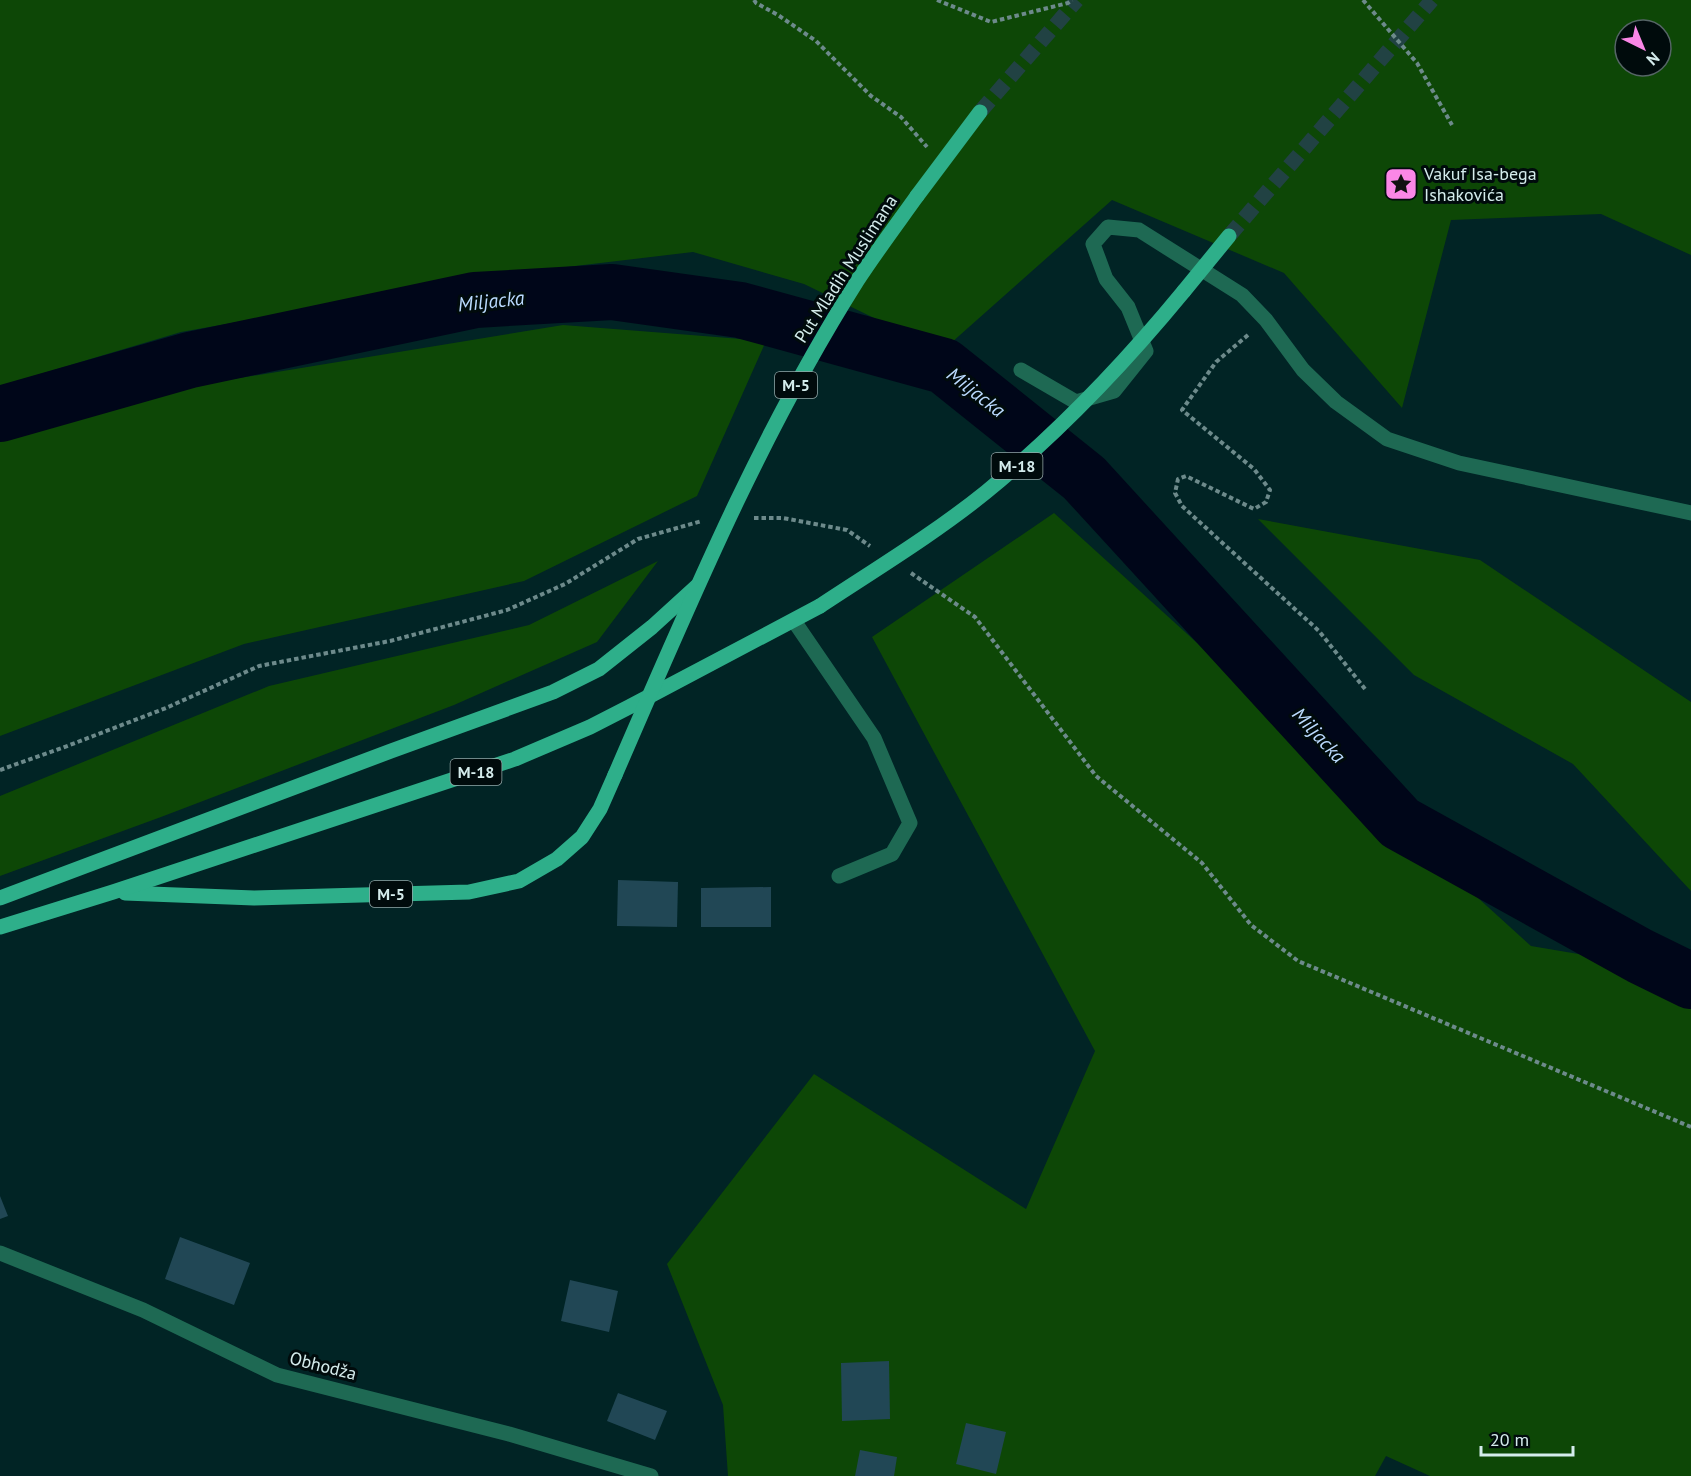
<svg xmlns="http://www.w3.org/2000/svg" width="1691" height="1476" font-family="'PT Sans',sans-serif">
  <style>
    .green { fill: #0d4706; fill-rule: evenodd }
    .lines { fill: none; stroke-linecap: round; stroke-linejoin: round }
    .river { stroke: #000619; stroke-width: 56 }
    .building { fill: #214755 }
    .primary-tunnel { stroke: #214243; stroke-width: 15; stroke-dasharray: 15 8; stroke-linecap: butt }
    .path { stroke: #6d8a8b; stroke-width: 4; stroke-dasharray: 4.5 3; stroke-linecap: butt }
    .service { stroke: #1e6953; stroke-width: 15 }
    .minor { stroke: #1e6953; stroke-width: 15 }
    .primary { stroke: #2eaf8a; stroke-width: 15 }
    .primary-bridge { stroke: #2eaf8a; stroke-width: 15 }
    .labels { text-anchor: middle; stroke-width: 6; stroke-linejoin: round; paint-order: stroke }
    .shield { fill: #000b0c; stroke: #94a8a9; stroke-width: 1.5 }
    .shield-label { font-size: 16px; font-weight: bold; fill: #d4ecec }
    .poi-label { font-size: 18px; fill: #d4ecec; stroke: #000b0c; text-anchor: start }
    .street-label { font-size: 18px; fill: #d4ecec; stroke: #000b0c }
    .water-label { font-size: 20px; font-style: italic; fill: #badafe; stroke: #000b0c }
  </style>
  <rect width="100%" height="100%" fill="#012425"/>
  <g class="green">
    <path d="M0 0H1691V255L1601 214 1451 220 1402 408 1284 273 1112 200 942 351 804 284 693 252 507 274 181 332 0 386ZM1625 30H1661V66H1625Z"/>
    <polygon points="563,325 766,341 697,496 524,581 244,644 0,736 0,441 197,385"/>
    <polygon points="1054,513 1531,946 1691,973 1691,1476 1430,1476 1386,1456 1375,1476 728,1476 723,1405 667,1264 814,1074 1026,1209 1095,1051 872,637"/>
    <polygon points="1258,519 1480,560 1691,702 1691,891 1573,764 1414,675"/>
    <polygon points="658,561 597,642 454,705 161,817 0,876 0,796 269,686 529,625"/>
  </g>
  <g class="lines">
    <polyline class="river" points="0,414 190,360 475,300 612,292 740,310 944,366 1084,478 1400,823 1640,956 1691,981"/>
  </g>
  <g class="building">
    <polygon points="618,880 678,882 677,927 617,926"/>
    <polygon points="771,887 771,927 701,927 701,888"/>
    <polygon points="0,1196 8,1216 0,1219"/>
    <polygon points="180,1237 250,1263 234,1305 165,1279"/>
    <polygon points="570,1280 618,1291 609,1332 561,1321"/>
    <polygon points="889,1361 890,1419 842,1421 841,1363"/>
    <polygon points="618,1393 667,1411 655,1440 607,1421"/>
    <polygon points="966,1423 1006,1432 996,1474 956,1464"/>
    <polygon points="860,1450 897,1457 894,1476 855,1476"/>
  </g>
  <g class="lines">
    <g class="primary-tunnel">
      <polyline points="980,112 1077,0"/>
      <polyline points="1229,236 1432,0"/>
    </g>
    <g class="path">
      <polyline points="754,0 756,3 778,15 816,41 871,96 901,117 927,147"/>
      <polyline points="937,0 991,22 1068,3 1072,0"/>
      <polyline points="1363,0 1417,63 1452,125"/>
      <polyline points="1248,335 1216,362 1182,410 1254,469 1270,490 1266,502 1254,509 1186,476 1178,479 1175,493 1182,506 1319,631 1365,689"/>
      <polyline points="754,518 783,518 847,530 870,546"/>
      <polyline points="911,573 975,617 1096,776 1202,863 1251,925 1298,961 1691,1127"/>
      <polyline points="0,770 62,748 166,708 259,666 390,641 507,610 565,584 638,539 702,521"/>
    </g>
    <g class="service">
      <polyline points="1021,370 1076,402 1114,391 1146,351 1128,307 1106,279 1093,244 1108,227 1139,230 1242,295 1266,320 1303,370 1336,402 1387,439 1459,463 1691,513"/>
      <polyline points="794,621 874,738 910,823 892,854 839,876"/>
    </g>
    <polyline class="minor" points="0,1253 143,1310 277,1375 509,1434 651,1476"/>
    <g class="primary">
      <polyline points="917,196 980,112"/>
      <polyline points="1184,291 1229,236"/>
      <polyline points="125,893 254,898 469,892 519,881 557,859 582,837 600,809 615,775"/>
      <polyline points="0,898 391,751 553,692 599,669 652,627 697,586"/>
      <polyline points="0,927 113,892 515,759 590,727 629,707 820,606"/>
    </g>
    <g class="primary-bridge">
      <path d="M820 606C876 569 934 534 986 492 1059 432 1124 364 1184 291"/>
      <path d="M615 775C688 607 759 436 857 281 876 252 897 224 917 196"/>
    </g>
  </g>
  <defs>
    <g id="sight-square" transform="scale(1.725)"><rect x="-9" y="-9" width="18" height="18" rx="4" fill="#fa87e6" stroke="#000b0c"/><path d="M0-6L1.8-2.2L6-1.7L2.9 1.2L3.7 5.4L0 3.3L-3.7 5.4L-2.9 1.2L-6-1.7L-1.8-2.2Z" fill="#111"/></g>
  </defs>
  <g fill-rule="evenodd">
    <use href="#sight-square" x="1401" y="184"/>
  </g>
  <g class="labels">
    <g class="shield">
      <rect x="775" y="372" width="42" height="26" rx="4.5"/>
      <rect x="991.5" y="453" width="51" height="26" rx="4.5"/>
      <rect x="450.5" y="759" width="51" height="26" rx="4.5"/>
      <rect x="370" y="881" width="42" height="26" rx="4.5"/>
    </g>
    <g class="shield-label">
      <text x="796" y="391">M-5</text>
      <text x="1017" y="472">M-18</text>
      <text x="476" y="778">M-18</text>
      <text x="391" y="900">M-5</text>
    </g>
    <g class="poi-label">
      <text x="1424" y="180">Vakuf Isa-bega<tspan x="1424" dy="21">Ishakovića</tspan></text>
    </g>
    <g class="street-label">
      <text transform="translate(846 269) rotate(-57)" y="6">Put Mladih Muslimana</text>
      <text transform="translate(323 1366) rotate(14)" y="6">Obhodža</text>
    </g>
    <g class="water-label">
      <text transform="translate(491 301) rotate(-6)" y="7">Miljacka</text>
      <text transform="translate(976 392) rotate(38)" y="7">Miljacka</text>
      <text transform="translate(1319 735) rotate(47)" y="7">Miljacka</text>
    </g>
  </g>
  <g transform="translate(1643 48) rotate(137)"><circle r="28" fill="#000b0c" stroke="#556566" stroke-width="1.5"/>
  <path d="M0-4.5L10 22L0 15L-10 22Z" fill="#fa87e6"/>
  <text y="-9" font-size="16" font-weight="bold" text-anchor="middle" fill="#d4ecec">N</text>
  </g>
  <path d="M1481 1446v9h92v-9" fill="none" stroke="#d4ecec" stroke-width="3"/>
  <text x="1490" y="1446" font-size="18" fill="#d4ecec" stroke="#000b0c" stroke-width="4.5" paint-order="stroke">20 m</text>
</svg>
